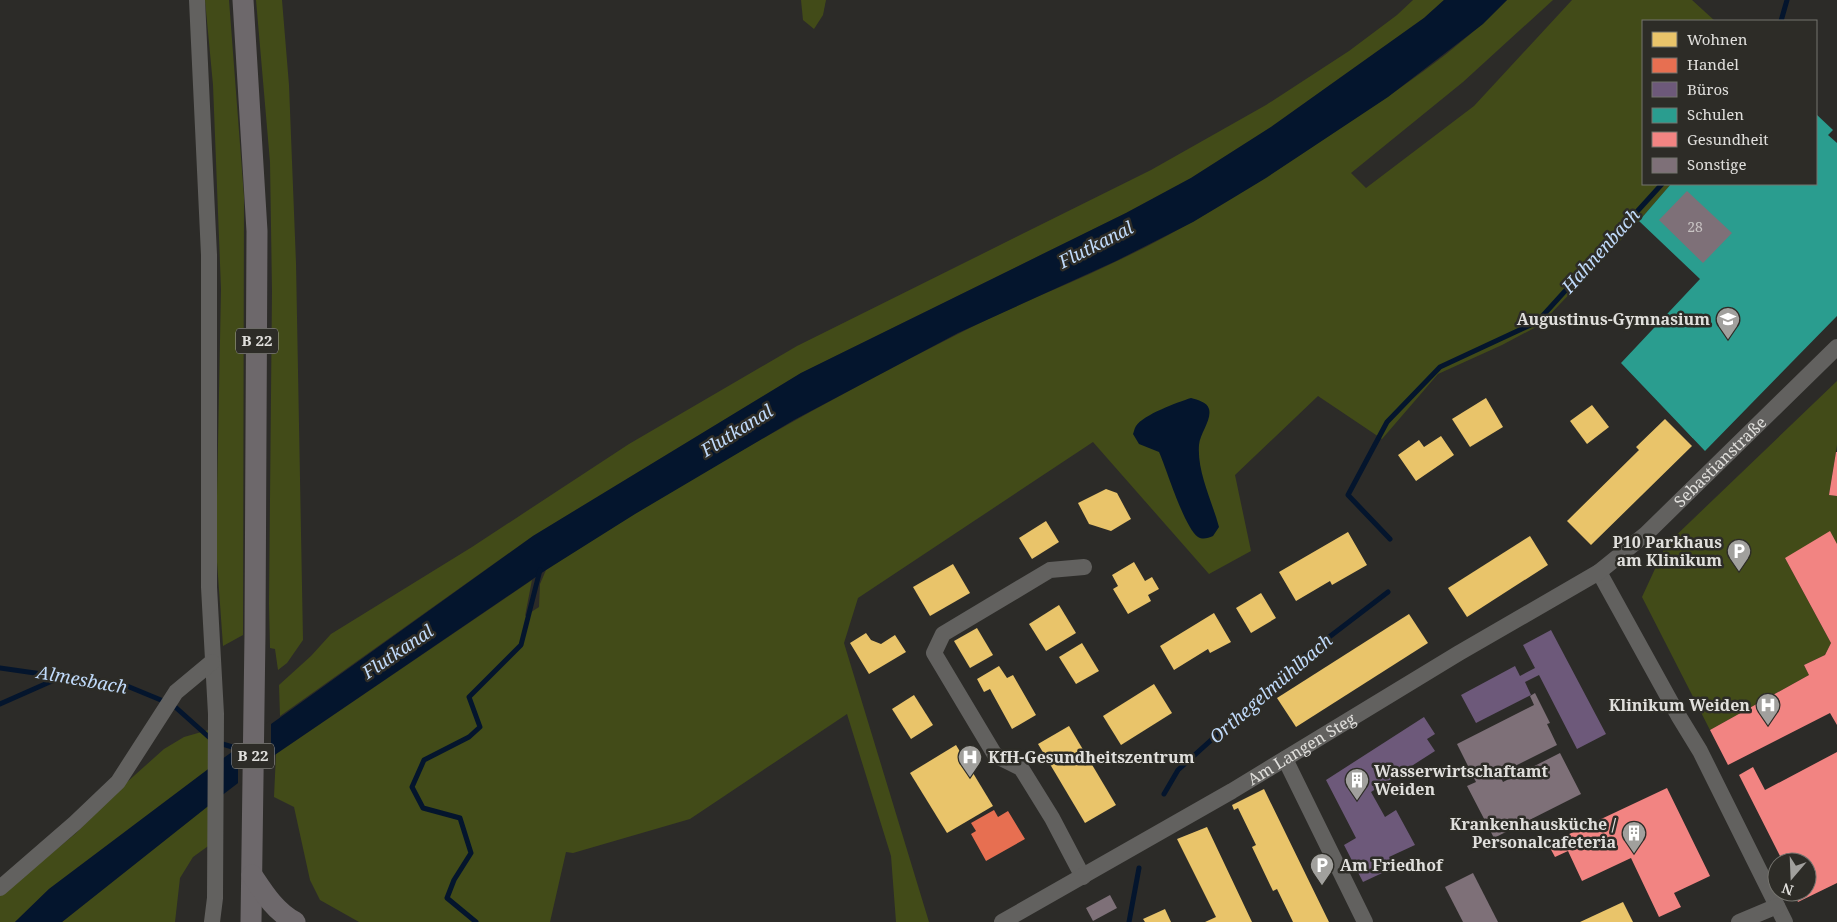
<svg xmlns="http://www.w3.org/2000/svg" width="1837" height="922" font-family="'Noto Serif',serif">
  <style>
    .green { fill: #424b18 }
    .water { fill: #04152d }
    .pier { fill: #2c2b28 }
    .homes { fill: #e9c46a }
    .shops { fill: #e76f51 }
    .offices { fill: #6d597a }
    .schools { fill: #2a9d8f }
    .health { fill: #f28482 }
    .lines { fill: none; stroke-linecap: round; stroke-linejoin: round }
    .stream { stroke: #04152d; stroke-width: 5 }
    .building { fill: #7e7078 }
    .minor { stroke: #62615f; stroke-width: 16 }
    .major { stroke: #6d686b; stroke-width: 21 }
    .labels { text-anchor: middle; stroke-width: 5; stroke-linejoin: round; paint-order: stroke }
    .number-label { font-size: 14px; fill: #c8c3c3 }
    .shield { fill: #2d2c27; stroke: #aaa9a6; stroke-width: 1 }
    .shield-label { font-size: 15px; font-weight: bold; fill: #e0dfdc }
    .poi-label { font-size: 16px; font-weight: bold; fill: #e0dfdc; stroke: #2d2c27; text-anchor: end }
    .street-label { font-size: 16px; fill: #e0dfdc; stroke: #2d2c27 }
    .water-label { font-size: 18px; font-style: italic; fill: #c0dafa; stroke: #2d2c27 }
  </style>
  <rect width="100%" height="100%" fill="#2c2b28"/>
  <g class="green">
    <polygon points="205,0 229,0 244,197 243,635 223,646 216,548 221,289 213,85"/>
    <polygon points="256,0 282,0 289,85 296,263 303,640 287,663 278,670 275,649 270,648 269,604 272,291 270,162"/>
    <polygon points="801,0 826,0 823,15 814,29 803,20"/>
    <polygon points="1413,0 1444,0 1424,18 1271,127 1191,178 1126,213 801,373 533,536 280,716 279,685 311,656 331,634 472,547 629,444 797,346 1151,170 1266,105 1349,51 1397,15"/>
    <path d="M1507 0H1553L1463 82 1351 173 1366 188 1474 106 1572 0H1692L1715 21H1643V184H1671L1639 221 1540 325 1502 345 1438 374 1382 439 1318 396 1235 475 1251 551 1209 574 1093 442 858 598 844 643 929 922H896L891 856 847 714 690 819 573 853 566 852 550 922H359L320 900 310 880 294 807 274 797 276 754 532 580 525 616 539 607 540 584 546 570C678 484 816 406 956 335 1008 308 1063 287 1115 262 1192 226 1263 180 1333 133 1394 93 1456 52 1507 0Z"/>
    <polygon points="1837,381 1837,445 1829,495 1837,496 1837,544 1785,558 1831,643 1825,655 1804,665 1809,675 1710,730 1642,597 1666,545"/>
    <polygon points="212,729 211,767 49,889 15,922 0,922 0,896 75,834 126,783 164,749 184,737"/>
    <polygon points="212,803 211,844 193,857 180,878 175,922 62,922"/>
  </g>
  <g class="water">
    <polygon points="1444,0 1507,0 1483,24 1388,97 1266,178 1193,222 1116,261 958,333 794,420 635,514 546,570 276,754 212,803 62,922 15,922 49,889 211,767 533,536 801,373 1126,213 1191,178 1271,127 1424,18"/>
    <path d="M1191 398C1198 400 1207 402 1209 409 1212 420 1200 433 1199 445 1197 472 1212 501 1219 527L1213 536C1208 538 1203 540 1198 537 1184 527 1167 470 1159 452L1139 444 1133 434C1134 432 1134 429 1136 426 1143 415 1178 402 1191 398Z"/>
  </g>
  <polygon class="pier" points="271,720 271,761 238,787 238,744"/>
  <g class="homes">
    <polygon points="1690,295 1697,301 1638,363 1700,432 1693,438 1626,364"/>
    <polygon points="1486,398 1503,427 1470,447 1452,419"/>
    <polygon points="1592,405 1609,427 1587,444 1570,421"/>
    <polygon points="1665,419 1692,446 1591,545 1567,521 1639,450 1636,447"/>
    <polygon points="1441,436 1454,455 1416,481 1398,455 1419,440 1424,447"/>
    <polygon points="1106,489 1117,493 1131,519 1111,531 1089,524 1078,503"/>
    <polygon points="1046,521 1059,542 1032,559 1019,538"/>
    <polygon points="1348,532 1367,565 1332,585 1330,581 1296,601 1279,572"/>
    <polygon points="1530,536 1548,565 1467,617 1448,588"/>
    <polygon points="1134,562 1145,581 1152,577 1159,589 1148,595 1151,601 1128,614 1113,589 1118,586 1112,575"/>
    <polygon points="953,564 970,593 930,616 913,587"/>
    <polygon points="1261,593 1276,618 1251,633 1236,608"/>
    <polygon points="1059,605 1076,633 1046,651 1029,624"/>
    <polygon points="1214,613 1231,642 1210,653 1208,649 1174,670 1160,646"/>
    <polygon points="1409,614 1428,643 1296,727 1277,698"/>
    <polygon points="977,628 993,655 970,668 954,641"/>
    <polygon points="866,633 871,640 881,644 895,635 906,652 869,674 850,643"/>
    <polygon points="1082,643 1099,671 1076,684 1059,657"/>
    <polygon points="999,666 1007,678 1013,675 1036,715 1012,729 990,689 984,692 977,679"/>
    <polygon points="1154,684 1172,713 1121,745 1103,716"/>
    <polygon points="914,695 933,725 911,739 892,709"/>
    <polygon points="1069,726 1116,805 1085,823 1038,744"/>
    <polygon points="956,745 993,806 947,833 910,773"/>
    <polygon points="1264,789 1306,875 1329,922 1293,922 1277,889 1273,891 1252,847 1256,845 1238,808 1234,810 1232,805"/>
    <polygon points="1207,827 1252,922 1205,922 1216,917 1177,839"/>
    <polygon points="1623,902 1633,922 1580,922"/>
    <polygon points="1165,909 1171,922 1145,922 1143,919"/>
  </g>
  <polygon class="shops" points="994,810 998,817 1008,811 1025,839 986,861 971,834 976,831 971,823"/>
  <g class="offices">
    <polygon points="1551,630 1606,734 1577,749 1539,675 1525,682 1531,695 1476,723 1461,695 1515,666 1520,676 1535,668 1523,645"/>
    <polygon points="1424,717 1435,734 1427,739 1435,751 1371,792 1385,817 1396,810 1415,845 1389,857 1395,867 1363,882 1344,845 1356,838 1326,780"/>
  </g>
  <polygon class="schools" points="1816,114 1833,130 1828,135 1837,143 1837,316 1705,451 1621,363 1700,279 1639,221 1671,184 1816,184"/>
  <g class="health">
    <polygon points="1836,452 1837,452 1837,496 1829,495"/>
    <polygon points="1830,531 1837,544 1837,725 1830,713 1728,765 1710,730 1809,675 1804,665 1825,655 1831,643 1785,558"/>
    <polygon points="1837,752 1837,883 1798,902 1793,892 1807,892 1807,862 1778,862 1782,860 1739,775 1753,767 1765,790"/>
    <polygon points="1667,788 1710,876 1674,893 1681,907 1659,917 1631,858 1582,881 1568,851 1555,857 1548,844"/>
  </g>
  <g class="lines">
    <g class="stream">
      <polyline points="1781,21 1787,0"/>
      <polyline points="1390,539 1348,495 1387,422 1440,367 1537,322 1662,184"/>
      <polyline points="0,668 49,675 66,675 127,686 173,705 211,739"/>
      <polyline points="0,704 61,677"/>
      <polyline points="219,743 236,748"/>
      <polyline points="1164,794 1178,770 1303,657 1388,592"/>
      <polyline points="476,922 447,898 454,880 471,853 460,818 423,808 412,787 424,760 469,737 480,727 469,697 521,645 540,570"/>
      <polyline points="1129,922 1139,868"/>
    </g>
  </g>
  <g class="building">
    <polygon points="1687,191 1732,233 1703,263 1659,220"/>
    <polygon points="1535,693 1550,723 1547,724 1557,745 1499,774 1503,782 1560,753 1581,794 1494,838 1467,786 1476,782 1457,744 1534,705 1530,696"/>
    <polygon points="1473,873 1498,922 1463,922 1445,887"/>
    <polygon points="1110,895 1117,908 1093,921 1086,908"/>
  </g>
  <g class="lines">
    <g class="minor">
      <polyline points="197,0 209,255 209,587 216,714 215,898 212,922"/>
      <polyline points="1599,572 1678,715 1700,751 1785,922"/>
      <polyline points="1285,759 1365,922"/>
      <polyline points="1083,877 1052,818 1021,768 995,755 934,653 943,634 1050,570 1084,567"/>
      <polyline points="0,888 75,823 118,782 176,692 212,662"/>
      <path id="s1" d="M1002 922 1232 791 1459 653 1599 572 1646 534 1837 347"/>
      <polyline points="1739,922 1777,906"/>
    </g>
    <g class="major">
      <polyline points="243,0 257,231 255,634 251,922"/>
      <path d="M252 875C264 893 275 911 295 922"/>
    </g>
  </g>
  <defs>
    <g id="school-pin" transform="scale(1.25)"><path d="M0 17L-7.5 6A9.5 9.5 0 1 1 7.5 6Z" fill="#a1a09d" stroke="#2d2c27"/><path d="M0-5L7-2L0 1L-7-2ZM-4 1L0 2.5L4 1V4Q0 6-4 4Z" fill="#fff"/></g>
    <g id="parking-pin" transform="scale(1.25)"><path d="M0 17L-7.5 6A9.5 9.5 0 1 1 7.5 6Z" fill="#a1a09d" stroke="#2d2c27"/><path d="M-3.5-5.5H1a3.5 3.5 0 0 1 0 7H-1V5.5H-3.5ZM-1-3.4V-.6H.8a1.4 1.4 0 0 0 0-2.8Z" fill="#fff"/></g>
    <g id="hospital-pin" transform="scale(1.25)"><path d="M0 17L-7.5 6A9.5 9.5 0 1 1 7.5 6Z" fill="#a1a09d" stroke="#2d2c27"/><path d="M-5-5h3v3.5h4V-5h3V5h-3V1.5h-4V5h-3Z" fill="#fff"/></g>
    <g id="building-pin" transform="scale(1.25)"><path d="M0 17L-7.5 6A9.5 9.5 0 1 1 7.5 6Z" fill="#a1a09d" stroke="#2d2c27"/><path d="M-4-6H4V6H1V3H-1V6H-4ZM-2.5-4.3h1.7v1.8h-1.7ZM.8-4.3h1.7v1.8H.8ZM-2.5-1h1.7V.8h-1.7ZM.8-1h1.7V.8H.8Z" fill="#fff"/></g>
  </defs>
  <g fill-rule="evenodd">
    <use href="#school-pin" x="1728" y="319"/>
    <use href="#parking-pin" x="1739" y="551"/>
    <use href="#hospital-pin" x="1768" y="705"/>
    <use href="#hospital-pin" x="970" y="757"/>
    <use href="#building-pin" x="1357" y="780"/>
    <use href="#building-pin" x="1634" y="833"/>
    <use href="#parking-pin" x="1322" y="865"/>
  </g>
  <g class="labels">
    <g class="number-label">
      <text x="1695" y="232">28</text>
    </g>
    <g class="shield">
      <rect x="236" y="328.5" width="42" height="25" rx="4"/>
      <rect x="232" y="743.5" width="42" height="25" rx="4"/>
    </g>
    <g class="shield-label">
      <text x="257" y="346">B 22</text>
      <text x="253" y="761">B 22</text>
    </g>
    <g class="poi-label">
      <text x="1710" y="325">Augustinus-Gymnasium</text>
      <text x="1722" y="548">P10 Parkhaus<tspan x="1722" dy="18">am Klinikum</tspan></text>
      <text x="1750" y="711">Klinikum Weiden</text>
      <text x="988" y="763" text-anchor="start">KfH-Gesundheitszentrum</text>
      <text x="1374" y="777" text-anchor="start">Wasserwirtschaftamt<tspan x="1374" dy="18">Weiden</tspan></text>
      <text x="1616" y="830">Krankenhausküche /<tspan x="1616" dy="18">Personalcafeteria</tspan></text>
      <text x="1340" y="871" text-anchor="start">Am Friedhof</text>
    </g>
    <g class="street-label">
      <text dy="6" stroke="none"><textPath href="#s1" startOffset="856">Sebastianstraße</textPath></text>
      <text dy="6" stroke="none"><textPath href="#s1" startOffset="346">Am Langen Steg</textPath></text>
    </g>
    <g class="water-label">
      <text transform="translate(1096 245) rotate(-27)" y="6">Flutkanal</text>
      <text transform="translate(1601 251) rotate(-48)" y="6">Hahnenbach</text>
      <text transform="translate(737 431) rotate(-32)" y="6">Flutkanal</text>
      <text transform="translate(398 652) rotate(-34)" y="6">Flutkanal</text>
      <text transform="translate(82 680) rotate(10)" y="6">Almesbach</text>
      <text transform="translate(1271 689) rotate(-41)" y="6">Orthegelmühlbach</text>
    </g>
  </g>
  <rect x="1642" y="20" width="175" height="165" fill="#2d2c27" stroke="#75746f"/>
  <rect x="1652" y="32" width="25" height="15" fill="#e9c46a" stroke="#75746f"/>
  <text x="1687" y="45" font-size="15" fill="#e0dfdc">Wohnen</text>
  <rect x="1652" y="58" width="25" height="15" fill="#e76f51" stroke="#75746f"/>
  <text x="1687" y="70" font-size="15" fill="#e0dfdc">Handel</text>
  <rect x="1652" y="82" width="25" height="15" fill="#6d597a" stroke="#75746f"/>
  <text x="1687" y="95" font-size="15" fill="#e0dfdc">Büros</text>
  <rect x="1652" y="108" width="25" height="15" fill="#2a9d8f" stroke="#75746f"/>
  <text x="1687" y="120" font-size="15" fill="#e0dfdc">Schulen</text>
  <rect x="1652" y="132" width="25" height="15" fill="#f28482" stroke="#75746f"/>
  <text x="1687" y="145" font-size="15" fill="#e0dfdc">Gesundheit</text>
  <rect x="1652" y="158" width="25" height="15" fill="#7e7078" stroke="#75746f"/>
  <text x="1687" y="170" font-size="15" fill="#e0dfdc">Sonstige</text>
  <g transform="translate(1792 877) rotate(199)"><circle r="24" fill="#2d2c27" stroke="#75746f"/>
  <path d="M0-4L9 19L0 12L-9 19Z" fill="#a1a09d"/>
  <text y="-8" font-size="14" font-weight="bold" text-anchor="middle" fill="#e0dfdc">N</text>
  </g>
</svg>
